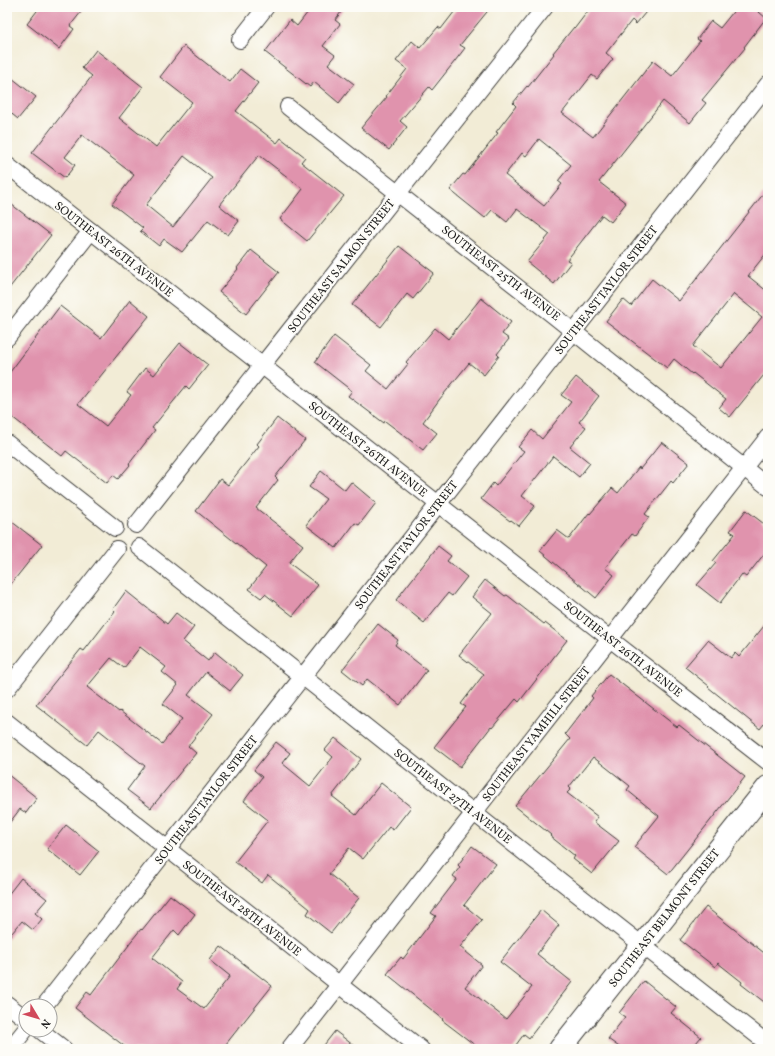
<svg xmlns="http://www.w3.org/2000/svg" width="775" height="1056" font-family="Vollkorn,serif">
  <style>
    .building { fill: #e093ad; fill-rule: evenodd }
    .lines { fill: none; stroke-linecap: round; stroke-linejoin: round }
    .minor-casing { stroke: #3c3b38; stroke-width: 18 }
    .secondary-casing { stroke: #3c3b38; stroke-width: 24 }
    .minor { stroke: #fff; stroke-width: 16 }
    .secondary { stroke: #fff; stroke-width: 22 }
    .labels { text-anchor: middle; stroke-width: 4; stroke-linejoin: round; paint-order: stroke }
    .street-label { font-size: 12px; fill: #1c1c1c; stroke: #fdfcf7 }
  </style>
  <rect width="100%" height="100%" fill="#fdfcf7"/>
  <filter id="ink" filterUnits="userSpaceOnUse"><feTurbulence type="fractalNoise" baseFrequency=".025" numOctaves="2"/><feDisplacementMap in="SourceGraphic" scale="8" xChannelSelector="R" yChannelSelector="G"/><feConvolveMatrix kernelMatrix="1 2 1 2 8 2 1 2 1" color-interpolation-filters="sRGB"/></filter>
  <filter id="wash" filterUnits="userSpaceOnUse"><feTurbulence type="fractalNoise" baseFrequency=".012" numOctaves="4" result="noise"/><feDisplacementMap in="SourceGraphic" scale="16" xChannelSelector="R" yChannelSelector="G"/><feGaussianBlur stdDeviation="0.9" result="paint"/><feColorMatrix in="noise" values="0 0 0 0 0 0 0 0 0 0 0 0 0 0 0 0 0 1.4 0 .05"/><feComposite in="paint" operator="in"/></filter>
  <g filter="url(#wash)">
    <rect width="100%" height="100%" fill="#f2ecd6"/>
    <g id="blocks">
      <g class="building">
        <polygon points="40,7 85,7 70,26 74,29 59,49 27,24"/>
        <polygon points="312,7 345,7 335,20 340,24 323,46 335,55 328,64 354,84 339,103 314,82 310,87 265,52 290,20 297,26"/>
        <polygon points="458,7 491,7 460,45 465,48 455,61 432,90 429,87 400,121 407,127 389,150 361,128 387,97 386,96 407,69 396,61 412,41 420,48 438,27 441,29"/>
        <path d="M591 7H650L636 24 632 20 606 53 613 59 597 79 592 75 562 113 593 137 653 61 672 76 700 41 697 39 711 21 720 28 737 7H753L766 18 744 47 745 48 702 100 706 103 690 123 663 101 599 182 626 203 611 222 602 215 567 260 571 262 554 284 527 262 550 234 517 209 507 222 492 210 485 218 450 190 463 174 465 175 498 133 496 132 516 106 513 103 527 86 528 87 554 54 553 53 574 27 575 28ZM539 139 571 165 558 181 562 184 544 206 505 175 522 153 526 156Z"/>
        <path d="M184 46 230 82 240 69 258 83 236 111 277 143 281 138 305 157 301 162 344 196 307 241 280 219 303 189 259 155 219 205 239 221 228 235 208 220 182 252 164 239 159 246 140 231 143 228 112 204 134 175 82 135 65 157 75 165 65 178 32 153 92 76 82 68 96 50 143 87 119 118 156 147 192 102 160 77ZM184 156 212 178 173 227 146 205Z"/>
        <polygon points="7,74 36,97 18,119 7,110"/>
        <path d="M768 188V251L748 276 768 292V370L730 417 719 408 726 399 693 373 692 374 674 359 667 368 606 321 623 299 631 306 652 279 679 301ZM734 294 762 317 721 368 693 346Z"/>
        <polygon points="7,201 51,235 7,291"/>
        <polygon points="399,246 434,273 413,299 407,294 381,327 352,305"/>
        <polygon points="251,250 279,272 246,314 219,292 238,269 237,268"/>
        <polygon points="481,298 511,322 502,334 509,339 497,354 499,356 484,375 469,363 439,400 423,422 437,433 423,450 385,421 384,423 348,396 352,391 315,362 334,336 371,365 366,371 388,389 408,364 406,362 435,328 448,339"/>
        <polygon points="130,300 149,316 78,404 106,426 131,395 127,392 145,368 154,375 180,343 208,365 189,389 186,386 152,428 155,430 129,464 130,465 118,479 113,475 107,483 66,451 62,456 7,413 7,376 60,306 101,338"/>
        <polygon points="576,377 599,396 579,422 586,427 570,447 590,463 579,477 553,456 522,496 535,506 519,526 511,520 510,521 481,499 493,483 496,486 524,451 518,447 532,430 542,439 571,402 561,395"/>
        <polygon points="277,418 305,440 275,477 278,480 256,508 303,545 289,563 318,585 293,616 265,594 261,598 249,589 266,567 196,511 220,479 228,485 259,446 257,444"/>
        <polygon points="662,442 689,463 673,483 671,481 645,514 649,517 635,536 632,534 605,568 614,575 596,598 540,551 557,530 569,539 589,513 590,514 612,488 618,493 639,467 640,469"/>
        <polygon points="321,471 345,490 351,482 376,503 359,525 355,523 336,548 306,525 326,499 309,487"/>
        <polygon points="746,510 768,527 768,549 746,577 742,574 720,603 697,585 716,563 713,561 735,534 730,531"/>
        <polygon points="7,518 42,545 7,589"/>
        <polygon points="438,546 451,556 447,561 467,577 452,596 448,593 424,623 396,600"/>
        <polygon points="485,580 505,596 507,595 544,624 545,623 567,640 519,702 516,699 492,728 491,727 460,767 434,747 466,707 461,704 484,674 459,655 492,613 472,597"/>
        <path d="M126 591 167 624 176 613 194 627 183 641 208 661 215 652 243 675 230 691 206 672 188 695 213 714 188 746 196 753 151 808 127 790 145 766 99 730 87 745 36 705 81 649 84 651 115 611 113 609ZM140 647 166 667 162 672 178 685 163 704 182 719 162 744 120 711 119 712 87 687 111 658 124 668Z"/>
        <polygon points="768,621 768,719 760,729 708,687 709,686 685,667 708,640 731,658 735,653 739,657"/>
        <polygon points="378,624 398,640 395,645 427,670 400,705 367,679 362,686 342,670"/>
        <polygon points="609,674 677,727 679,725 745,777 668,874 634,847 659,816 627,790 630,786 593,757 569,787 571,789 567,793 598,817 594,822 619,841 592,874 573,859 575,856 550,836 551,835 515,806 570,739 565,734 593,698 591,696"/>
        <polygon points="335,738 361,759 332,796 356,815 381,783 411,807 393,830 389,827 363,859 349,848 329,874 359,898 331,933 307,914 310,909 268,875 262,883 235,862 268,820 244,801 262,777 254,770 276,742 290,753 282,763 310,786 333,757 325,750"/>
        <polygon points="7,774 37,798 26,813 20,809 7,826"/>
        <polygon points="66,825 99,851 80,875 47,849"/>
        <polygon points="472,846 496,864 464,905 482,920 460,947 482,965 465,987 506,1019 532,987 500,962 541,910 559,925 537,954 572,982 529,1038 524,1034 513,1049 480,1049 442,1020 443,1019 387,974 401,957 403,959 436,916 431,913 457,879 453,876 460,867 458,865"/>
        <polygon points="21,878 47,899 35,913 42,919 33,930 22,921 7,939 7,896"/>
        <polygon points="170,895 195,914 179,935 174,930 152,958 182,982 177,989 204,1009 230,976 210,960 221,946 272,986 222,1049 128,1049 75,1008 87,992 91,995 129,945 128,945 141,929 142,930"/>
        <polygon points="706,907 768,956 768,1005 741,984 742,982 718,963 715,967 680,940"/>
        <polygon points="644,981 676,1007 671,1013 701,1037 691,1049 622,1049 608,1039 625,1017 619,1013"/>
        <polygon points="335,1031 358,1049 321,1049"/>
      </g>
    </g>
  </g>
  <g filter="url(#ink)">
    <use href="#blocks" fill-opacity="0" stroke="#3c3b38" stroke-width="1"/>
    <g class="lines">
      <g class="minor-casing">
        <g id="minor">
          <polyline points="240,40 266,7"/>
          <polyline points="288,107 554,316 768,487"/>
          <polyline points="7,165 610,639 768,762"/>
          <polyline points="7,338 91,231"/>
          <polyline points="7,443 115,528"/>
          <polyline points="136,525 545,7"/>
          <polyline points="139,547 316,687 488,824 768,1044"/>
          <polyline points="7,689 117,549"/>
          <polyline points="7,722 421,1049"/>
          <polyline points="7,1004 26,1019"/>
          <polyline points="44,1006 768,84"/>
          <polyline points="40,1030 64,1049"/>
          <polyline points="10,1049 26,1029"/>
          <polyline points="289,1049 768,437"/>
        </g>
      </g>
      <g class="secondary-casing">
        <polyline id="secondary" points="560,1049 768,787"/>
      </g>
      <use href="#minor" class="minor"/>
      <use href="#secondary" class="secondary"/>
    </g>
  </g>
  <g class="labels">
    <g class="street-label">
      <text transform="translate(114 249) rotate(38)" y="4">SOUTHEAST 26TH AVENUE</text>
      <text transform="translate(341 266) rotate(-52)" y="4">SOUTHEAST SALMON STREET</text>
      <text transform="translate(501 273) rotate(38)" y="4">SOUTHEAST 25TH AVENUE</text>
      <text transform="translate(606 290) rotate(-52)" y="4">SOUTHEAST TAYLOR STREET</text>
      <text transform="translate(368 449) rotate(38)" y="4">SOUTHEAST 26TH AVENUE</text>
      <text transform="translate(406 545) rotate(-52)" y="4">SOUTHEAST TAYLOR STREET</text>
      <text transform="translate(623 649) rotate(38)" y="4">SOUTHEAST 26TH AVENUE</text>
      <text transform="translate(536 734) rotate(-52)" y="4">SOUTHEAST YAMHILL STREET</text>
      <text transform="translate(453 796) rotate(38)" y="4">SOUTHEAST 27TH AVENUE</text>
      <text transform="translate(206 800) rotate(-52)" y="4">SOUTHEAST TAYLOR STREET</text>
      <text transform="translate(242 908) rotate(38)" y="4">SOUTHEAST 28TH AVENUE</text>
      <text transform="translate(664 918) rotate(-52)" y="4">SOUTHEAST BELMONT STREET</text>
    </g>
  </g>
  <rect width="775" height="1056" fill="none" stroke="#fdfcf7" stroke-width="24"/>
  <g transform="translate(38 1018) rotate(128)"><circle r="19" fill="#fdfcf7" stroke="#a3a29f"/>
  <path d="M0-3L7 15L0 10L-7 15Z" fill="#d1495b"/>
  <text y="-6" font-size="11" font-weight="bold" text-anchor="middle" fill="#1c1c1c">N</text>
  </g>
</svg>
